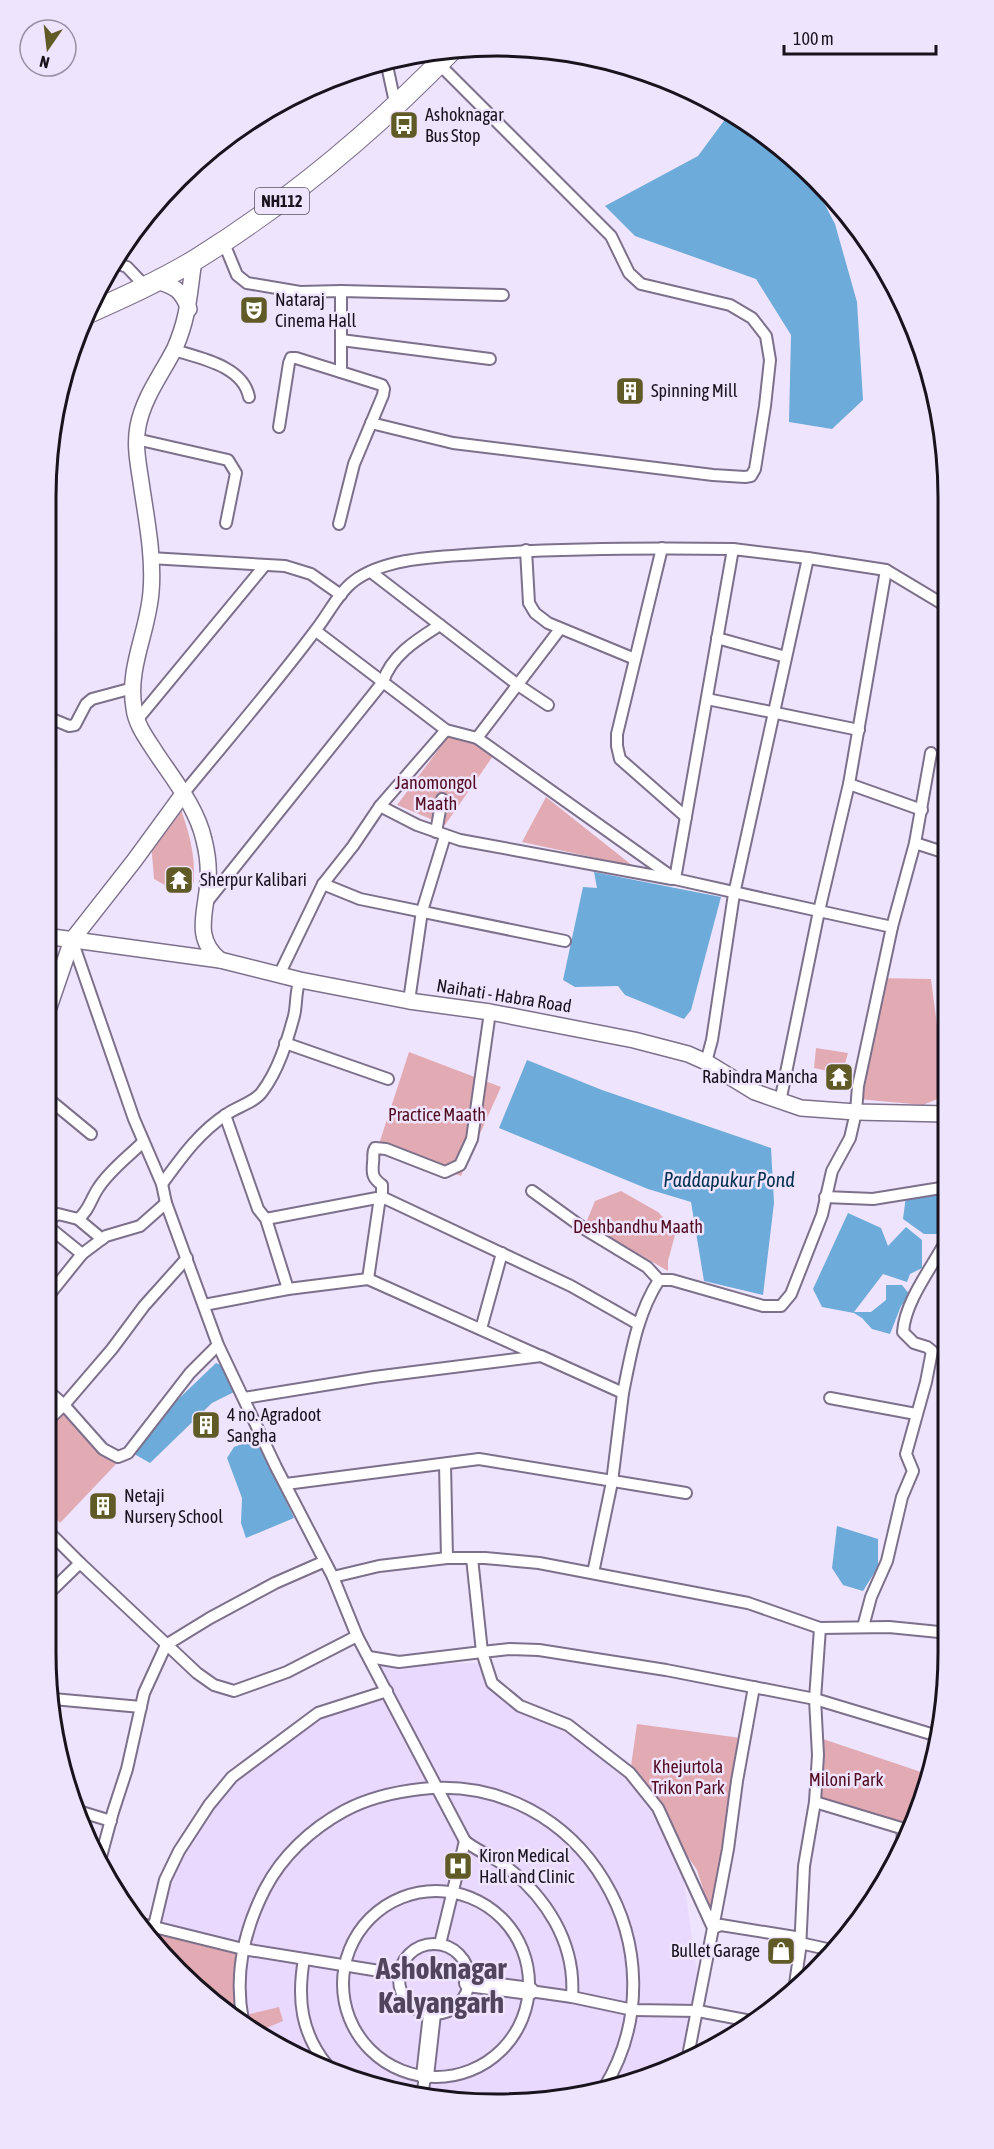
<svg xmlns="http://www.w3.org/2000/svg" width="994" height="2149" font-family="'Asap Condensed',sans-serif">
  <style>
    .built { fill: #ead9ff }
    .green { fill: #e2abb3 }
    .water { fill: #6dabda }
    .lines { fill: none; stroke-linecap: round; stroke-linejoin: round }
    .street-casing { stroke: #7d708b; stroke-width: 14 }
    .secondary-casing { stroke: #7d708b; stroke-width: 18 }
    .primary-casing { stroke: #7d708b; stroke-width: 20 }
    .highway-casing { stroke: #7d708b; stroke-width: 22 }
    .street { stroke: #fff; stroke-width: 10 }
    .secondary { stroke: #fff; stroke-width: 15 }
    .primary { stroke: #fff; stroke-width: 16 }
    .highway { stroke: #fff; stroke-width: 20 }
    .labels { text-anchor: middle; stroke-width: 5; stroke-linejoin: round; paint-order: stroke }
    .shield { fill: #efe4fd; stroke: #585260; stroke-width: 1.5 }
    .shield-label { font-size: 16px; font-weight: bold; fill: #18131d }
    .poi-label { font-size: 18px; fill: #18131d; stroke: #efe4fd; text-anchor: start }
    .park-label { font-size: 18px; fill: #500b20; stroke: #efe4fd }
    .street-label { font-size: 18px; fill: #18131d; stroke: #efe4fd }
    .water-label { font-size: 20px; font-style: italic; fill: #003150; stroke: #efe4fd }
    .town-label { font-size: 30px; font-weight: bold; fill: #51455e; stroke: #efe4fd }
    .rim { fill: none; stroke: #18131d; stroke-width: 3 }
  </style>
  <rect width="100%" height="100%" fill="#efe4fd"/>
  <polygon class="built" points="485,1663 501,1697 584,1738 630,1773 680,1855 701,1999 681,2059 585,2095 497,2104 409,2095 271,2044 157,1950 154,1926 179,1851 232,1777 318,1713 386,1691 372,1664"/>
  <g class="green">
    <polygon points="456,726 493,756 445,825 397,805"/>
    <polygon points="546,797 633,866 522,842"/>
    <path d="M179 804C189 832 195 852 194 882L181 894 154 879 151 842Z"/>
    <polygon points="876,978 931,979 942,1064 947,1076 947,1095 923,1105 858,1099"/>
    <polygon points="816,1048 848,1053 844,1067 834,1065 832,1072 814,1068"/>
    <polygon points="409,1052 501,1087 461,1176 379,1144"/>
    <polygon points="621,1191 658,1212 676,1231 668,1261 668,1271 586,1223 595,1201"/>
    <polygon points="56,1406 117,1463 60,1523 45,1507 45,1418"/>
    <polygon points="637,1724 741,1738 712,1917 697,1870 630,1773"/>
    <polygon points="817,1737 930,1775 915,1825 911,1831 815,1802"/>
    <polygon points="139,1924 243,1949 240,2018 157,1950"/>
    <polygon points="279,2007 283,2021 257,2032 246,2015"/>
  </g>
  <g class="water">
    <polygon points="729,114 772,138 811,178 835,224 857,302 863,400 832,429 789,422 791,335 756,279 635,236 605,206 698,156"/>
    <polygon points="594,872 721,897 691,1010 684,1019 625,995 618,986 575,987 563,980 583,887 597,888"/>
    <polygon points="947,968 947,1064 939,1021 937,979"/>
    <polygon points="527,1060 602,1090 771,1148 774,1203 763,1295 704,1281 691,1202 648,1189 499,1128"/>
    <polygon points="948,1195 948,1222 942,1234 924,1234 903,1219 906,1196"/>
    <polygon points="848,1213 881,1228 888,1246 906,1227 922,1240 922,1268 910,1274 907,1282 883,1274 854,1312 871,1312 886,1300 886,1285 902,1285 910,1295 901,1306 890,1334 872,1329 862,1318 854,1313 822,1307 813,1289"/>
    <polygon points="216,1363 232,1369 240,1389 212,1403 150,1463 129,1451 169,1408"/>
    <polygon points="257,1439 294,1518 246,1538 241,1523 242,1498 227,1458 234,1447"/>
    <polygon points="837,1526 878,1539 878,1567 863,1591 843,1585 832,1568"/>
  </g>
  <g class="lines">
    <g class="street-casing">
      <g id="street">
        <polyline points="386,61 396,107"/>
        <polyline points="223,241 237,275 247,283 300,292 341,291 503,295"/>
        <polyline points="113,262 127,267 146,287"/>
        <polyline points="341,340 490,359"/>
        <path d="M174 350C200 358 243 366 249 397"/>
        <polyline points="341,372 341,291"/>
        <polyline points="371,423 453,443 713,475 745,477 751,476 755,469 765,406 770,360 766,336 752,318 730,305 641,284 629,273 611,236 439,64"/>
        <polyline points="279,427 289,363 291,358 296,358 382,385 384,389 383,395 354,464 339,524"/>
        <polyline points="136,439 228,460 236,473 226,523"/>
        <polyline points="662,548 617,734 617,746 620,759 686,817"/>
        <polygon points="733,549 808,558 886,570 849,784 819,911 675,879"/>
        <polyline points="526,550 529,603 535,613 548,623 635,659"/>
        <polyline points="150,558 285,566 311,574 341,595"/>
        <polyline points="886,570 946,606"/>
        <polyline points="371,572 518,685 548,705"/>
        <polyline points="316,631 446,730 477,738 675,879"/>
        <polyline points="717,638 786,657"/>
        <polyline points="707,699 859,730"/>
        <polyline points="45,716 69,726 75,725 86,704 92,699 133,688"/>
        <polyline points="137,720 265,565"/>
        <polyline points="477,738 560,629"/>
        <polyline points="849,784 922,810"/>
        <path d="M183 794C227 740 273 687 315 631 328 615 338 593 354 581 386 557 440 557 478 554 562 548 648 548 733 549"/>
        <polyline points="380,806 417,825 460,840 672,879"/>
        <polyline points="436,832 442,799"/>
        <polyline points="915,843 946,853"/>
        <polyline points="323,884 360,899 565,941"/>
        <path d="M206 903 383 682C391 655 418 639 440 625"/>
        <path d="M72 940 134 1119 162 1184 166 1203 218 1345 276 1467 333 1577 357 1636 465 1841C477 1851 492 1856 504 1865 546 1896 576 1943 572 1997"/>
        <polyline points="279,975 323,884 353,846 380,806 446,730"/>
        <polyline points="409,1001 422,911 445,836"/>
        <polyline points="285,1043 388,1079"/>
        <polyline points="706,1062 712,1040 734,894 808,558"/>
        <polyline points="45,1096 91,1134"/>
        <polyline points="780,1102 819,911 892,927"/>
        <polyline points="225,1115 258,1209 266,1219 288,1289"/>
        <path d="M162 1184C181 1158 199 1132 227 1114 237 1107 255 1102 262 1092 278 1071 287 1042 294 1016 297 1004 295 992 300 980"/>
        <polyline points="532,1191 586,1230 647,1267 659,1280"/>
        <polyline points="825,1197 873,1199 947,1187"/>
        <polyline points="78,1219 102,1239"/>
        <path d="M266 1219 382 1197V1185C372 1178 372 1173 373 1163 374 1156 372 1153 375 1148L386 1149 445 1172 460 1165 472 1139 490 1012"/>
        <path d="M45 1222 58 1214 78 1219C89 1211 91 1198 99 1187 111 1169 128 1157 143 1142"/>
        <polyline points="45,1224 82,1254 106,1236 140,1226 166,1203"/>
        <polyline points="368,1279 379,1204 382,1197 571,1286 638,1324"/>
        <polyline points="45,1300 82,1254"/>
        <polyline points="204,1305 288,1289 368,1279 540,1356"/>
        <polyline points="481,1329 502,1253"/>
        <polyline points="45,1388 64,1405 103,1449 118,1457 128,1453 190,1373 218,1345"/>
        <path d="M623 1393C631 1354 637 1314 659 1280H672L763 1306H781L791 1294 822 1215 832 1171 850 1138 856 1112 858 1086 892 927 915 843 931 753"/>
        <polyline points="244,1398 374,1377 541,1356 623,1393 612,1482 593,1573"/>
        <polyline points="830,1398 916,1414"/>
        <polyline points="45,1423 64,1405 112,1349 144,1306 187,1258"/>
        <polyline points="445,1464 447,1558"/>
        <polyline points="286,1484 479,1459 686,1493"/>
        <polyline points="80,1563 197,1673 214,1685 234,1691 287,1672 357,1636"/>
        <polyline points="333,1577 379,1566 447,1558 485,1558 539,1563 748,1603 820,1628 889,1627 949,1633"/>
        <polyline points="45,1597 80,1563 45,1528"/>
        <path d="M863 1627 871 1597 887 1561 902 1497 913 1471 906 1454 926 1382 932 1351 927 1347 914 1343 903 1332C905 1300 934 1265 948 1237"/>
        <polyline points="369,1657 399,1662 482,1652 472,1558"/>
        <polyline points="53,1699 141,1707"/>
        <polyline points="815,1802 911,1831"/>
        <polyline points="75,1810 111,1821"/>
        <polyline points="902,1845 903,1829"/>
        <polyline points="99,1864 113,1812 127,1769 144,1693 166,1645 210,1618 275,1583 323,1562"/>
        <circle cx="436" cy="1984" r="93"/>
        <polyline points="138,1923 243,1949 398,1974"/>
        <polyline points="154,1926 165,1880 179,1851 209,1805 232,1777 318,1713 387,1691"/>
        <polyline points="713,1928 728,1849 737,1781 754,1687"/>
        <polyline points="713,1928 721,1925 795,1937 800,1943 836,1951"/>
        <polyline points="440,1944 465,1841"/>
        <circle cx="434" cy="1979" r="35"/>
        <path d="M304 1959C297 1999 301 2033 327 2065"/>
        <polyline points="795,1984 800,1950 804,1866 815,1802 818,1755 815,1699 820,1628"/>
        <polyline points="530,1991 572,1997 633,2010 698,2011 751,2021"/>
        <path d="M243 2021C234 1975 244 1930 265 1889 282 1856 311 1829 344 1811 368 1798 394 1792 421 1789 583 1772 687 1952 604 2088"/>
        <polyline points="688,2056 713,1928 658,1808 630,1773 568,1725 520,1706 492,1683 482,1652 510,1649 539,1650 666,1670 815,1699 941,1737"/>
        <polyline points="422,2097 425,2076"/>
      </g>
    </g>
    <g class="secondary-casing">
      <g id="secondary">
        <path d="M194 260C189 293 189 316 175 348 162 374 144 396 138 426 134 447 139 467 142 489 147 522 154 559 151 592 148 632 127 668 134 708 136 725 147 739 156 753 174 780 197 808 204 840 207 852 209 867 208 880 207 911 192 937 220 960"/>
        <path d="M157 281C176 287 181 290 189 309"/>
        <polyline points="45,936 220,960 300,980 409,1001 490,1012 634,1040 688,1054 706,1062 755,1092 801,1108 856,1112 947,1114"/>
        <polyline points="45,1019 72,940 134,861 183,794"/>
      </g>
    </g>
    <g class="primary-casing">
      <g id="primary">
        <polyline points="468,1983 530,1991"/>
        <polyline points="425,2076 432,2014"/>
      </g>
    </g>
    <g class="highway-casing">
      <path id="highway" d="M84 315C122 298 160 281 195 260 290 201 375 130 453 49"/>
    </g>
    <use href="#street" class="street"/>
    <use href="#secondary" class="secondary"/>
    <use href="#primary" class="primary"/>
    <use href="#highway" class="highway"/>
  </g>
  <defs>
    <g id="bus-square" transform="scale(1.5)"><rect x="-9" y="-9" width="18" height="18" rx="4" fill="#5f5a26" stroke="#efe4fd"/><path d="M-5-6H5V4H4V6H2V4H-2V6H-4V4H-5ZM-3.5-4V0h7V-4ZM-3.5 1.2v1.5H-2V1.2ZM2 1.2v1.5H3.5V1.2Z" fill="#fff"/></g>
    <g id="theatre-square" transform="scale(1.5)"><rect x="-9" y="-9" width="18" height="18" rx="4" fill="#5f5a26" stroke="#efe4fd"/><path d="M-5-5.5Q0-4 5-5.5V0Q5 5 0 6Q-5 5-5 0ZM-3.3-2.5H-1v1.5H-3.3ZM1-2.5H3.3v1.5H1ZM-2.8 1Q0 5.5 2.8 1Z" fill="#fff"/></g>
    <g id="building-square" transform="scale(1.5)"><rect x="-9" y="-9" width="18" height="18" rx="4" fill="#5f5a26" stroke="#efe4fd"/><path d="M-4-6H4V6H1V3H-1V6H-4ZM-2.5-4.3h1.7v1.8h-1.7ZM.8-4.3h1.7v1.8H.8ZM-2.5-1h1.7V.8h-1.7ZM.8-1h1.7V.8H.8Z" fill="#fff"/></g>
    <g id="temple-square" transform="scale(1.5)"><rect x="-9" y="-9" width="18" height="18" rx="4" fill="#5f5a26" stroke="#efe4fd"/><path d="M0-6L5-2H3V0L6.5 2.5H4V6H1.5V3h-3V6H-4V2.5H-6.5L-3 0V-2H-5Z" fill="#fff"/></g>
    <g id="hospital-square" transform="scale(1.5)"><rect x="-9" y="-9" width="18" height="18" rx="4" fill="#5f5a26" stroke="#efe4fd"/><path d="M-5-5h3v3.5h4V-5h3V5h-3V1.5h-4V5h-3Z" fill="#fff"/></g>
    <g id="shop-square" transform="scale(1.5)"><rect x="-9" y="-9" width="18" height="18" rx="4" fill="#5f5a26" stroke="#efe4fd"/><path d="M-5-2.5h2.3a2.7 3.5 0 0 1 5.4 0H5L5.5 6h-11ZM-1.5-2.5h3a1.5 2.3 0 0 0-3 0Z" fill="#fff"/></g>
  </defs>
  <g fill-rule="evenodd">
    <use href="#bus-square" x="404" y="125"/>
    <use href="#theatre-square" x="254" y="310"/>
    <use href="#building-square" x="630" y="391"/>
    <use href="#temple-square" x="179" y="880"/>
    <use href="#temple-square" x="839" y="1077"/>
    <use href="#building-square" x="206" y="1425"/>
    <use href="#building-square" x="103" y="1506"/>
    <use href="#hospital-square" x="458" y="1866"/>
    <use href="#shop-square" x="781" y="1951"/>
  </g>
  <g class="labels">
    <rect class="shield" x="255" y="188" width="54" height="26" rx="4.5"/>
    <g class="shield-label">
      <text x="282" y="207">NH112</text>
    </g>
    <g class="poi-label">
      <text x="425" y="121">Ashoknagar<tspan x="425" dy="21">Bus Stop</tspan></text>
      <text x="275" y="306">Nataraj<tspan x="275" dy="21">Cinema Hall</tspan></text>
      <text x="651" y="397">Spinning Mill</text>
      <text x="200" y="886">Sherpur Kalibari</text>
      <text x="818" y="1083" text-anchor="end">Rabindra Mancha</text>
      <text x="227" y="1421">4 no. Agradoot<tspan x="227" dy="21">Sangha</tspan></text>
      <text x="124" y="1502">Netaji<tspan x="124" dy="21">Nursery School</tspan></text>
      <text x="479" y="1862">Kiron Medical<tspan x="479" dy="21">Hall and Clinic</tspan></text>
      <text x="760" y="1957" text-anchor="end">Bullet Garage</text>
    </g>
    <g class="park-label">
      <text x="436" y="789">Janomongol<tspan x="436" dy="21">Maath</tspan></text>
      <text x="437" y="1121">Practice Maath</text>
      <text x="638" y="1233">Deshbandhu Maath</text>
      <text x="688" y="1773">Khejurtola<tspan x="688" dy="21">Trikon Park</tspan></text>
      <text x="846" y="1786">Miloni Park</text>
    </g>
    <g class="street-label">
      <text transform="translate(504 996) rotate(9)" y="6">Naihati - Habra Road</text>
    </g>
    <g class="water-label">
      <text x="729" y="1187">Paddapukur Pond</text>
    </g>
    <g class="town-label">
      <text x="441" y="1979">Ashoknagar<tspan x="441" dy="34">Kalyangarh</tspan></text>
    </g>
  </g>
  <path d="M0 0H994V2149H0ZM497 56H497A441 441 0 0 1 938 497V1653A441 441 0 0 1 497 2094H497A441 441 0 0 1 56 1653V497A441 441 0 0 1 497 56Z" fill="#efe4fd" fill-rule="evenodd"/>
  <path class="rim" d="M497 56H497A441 441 0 0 1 938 497V1653A441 441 0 0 1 497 2094H497A441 441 0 0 1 56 1653V497A441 441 0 0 1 497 56Z"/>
  <g transform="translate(48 48) rotate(194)"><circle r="28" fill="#efe4fd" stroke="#9990a3" stroke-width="1.5"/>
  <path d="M0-4.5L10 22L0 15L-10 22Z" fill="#5f5a26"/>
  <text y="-9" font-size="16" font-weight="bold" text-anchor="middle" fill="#18131d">N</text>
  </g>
  <path d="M784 45v9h152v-9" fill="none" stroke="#18131d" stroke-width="3"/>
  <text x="793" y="45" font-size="18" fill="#18131d" stroke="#efe4fd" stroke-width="4.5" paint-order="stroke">100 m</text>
</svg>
